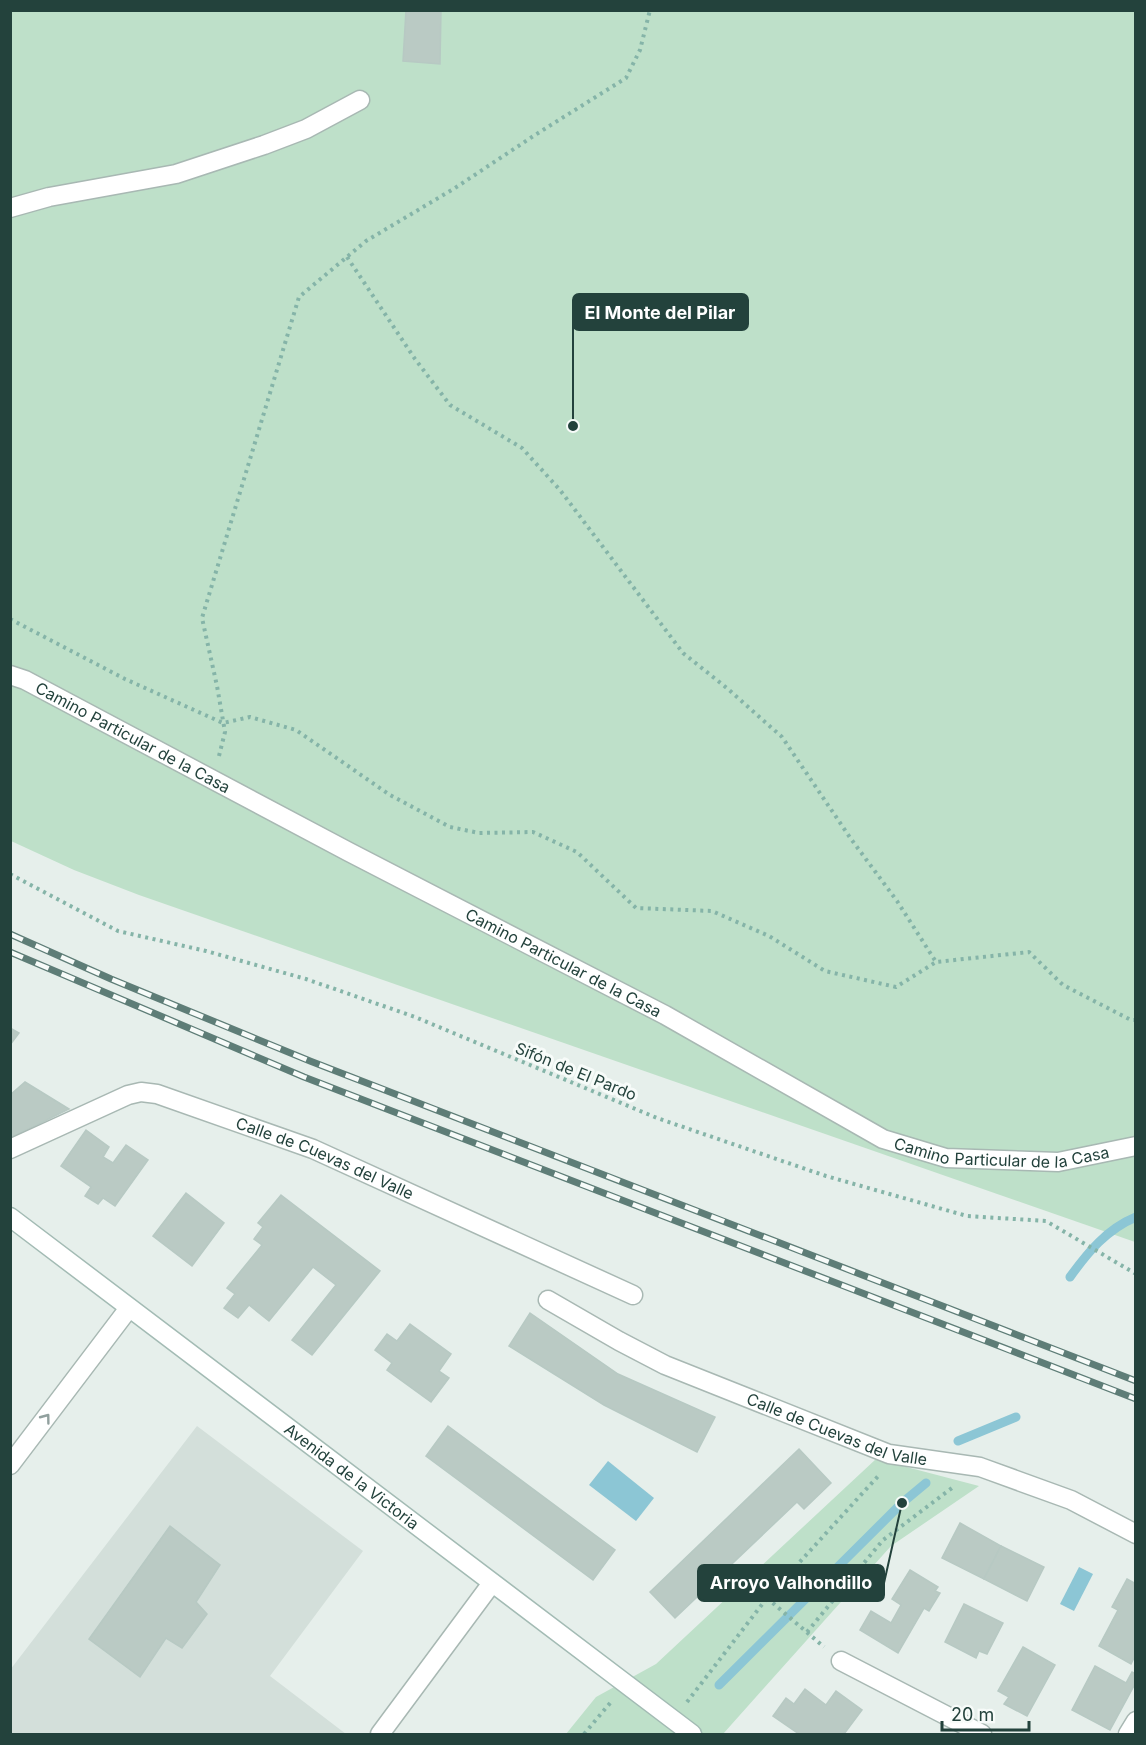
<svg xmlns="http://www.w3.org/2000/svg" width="1146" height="1745" font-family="Inter,sans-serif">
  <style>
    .built { fill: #d3dfda }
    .green { fill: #bee0c9 }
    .water { fill: #8cc6d5 }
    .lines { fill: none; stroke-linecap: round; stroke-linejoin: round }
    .stream { stroke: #8cc6d5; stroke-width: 9 }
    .building { fill: #bacac4; stroke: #b7c9c3; stroke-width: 1.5 }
    .street-casing { stroke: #a8b8b3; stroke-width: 21 }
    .secondary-casing { stroke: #a3bbb4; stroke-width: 21 }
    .path { stroke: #85b4a8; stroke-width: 4; stroke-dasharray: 3 4.5; stroke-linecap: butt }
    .street { stroke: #fff; stroke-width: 18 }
    .secondary { stroke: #fff; stroke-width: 18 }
    .rail-casing { stroke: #5e7d77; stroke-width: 7 }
    .rail { stroke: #f7fbf9; stroke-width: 4.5; stroke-dasharray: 14; stroke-linecap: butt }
    .oneway { stroke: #91a09e }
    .labels { text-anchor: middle; stroke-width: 6; stroke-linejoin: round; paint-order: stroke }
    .street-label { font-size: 16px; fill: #23423c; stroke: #f7fbf9 }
    .leader { fill: none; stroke: #23423c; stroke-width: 2 }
    .callout-dot { fill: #23423c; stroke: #f7fbf9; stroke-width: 2 }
    .callout { fill: #23423c; stroke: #23423c; stroke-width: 2 }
    .callout-label { font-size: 18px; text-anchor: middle; font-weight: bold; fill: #fff }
  </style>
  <rect width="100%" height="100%" fill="#e6efeb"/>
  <polygon class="built" points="197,1426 363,1551 270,1676 346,1734 11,1734 10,1670"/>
  <g class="green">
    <polygon points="11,11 1135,11 1135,1242 139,895 74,870 11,841"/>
    <polygon points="876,1459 979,1486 891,1546 723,1734 566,1734 596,1697 656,1664"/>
  </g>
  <g class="water">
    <polygon points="608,1461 654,1498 636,1521 589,1485"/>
    <polygon points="1079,1567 1093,1574 1074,1611 1060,1604"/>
  </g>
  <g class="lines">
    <g class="stream">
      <path d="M1070 1277C1088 1252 1107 1229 1136 1217"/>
      <polyline points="958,1441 1016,1417"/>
      <polyline points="719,1685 902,1503 926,1483"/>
    </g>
  </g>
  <g class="building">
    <polygon points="406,10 441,10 440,64 403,61"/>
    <polygon points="10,1028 19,1033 10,1045"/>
    <polygon points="25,1082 69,1109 10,1138 10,1095"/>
    <polygon points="86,1130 109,1147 103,1157 113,1163 126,1145 148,1160 115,1206 103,1198 98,1204 85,1196 91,1187 61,1166"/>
    <polygon points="186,1193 224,1223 192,1266 153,1236"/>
    <polygon points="281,1195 380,1271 312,1355 292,1340 336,1285 313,1267 269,1321 249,1305 238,1318 224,1308 235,1294 227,1288 262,1245 254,1239 263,1227 258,1223"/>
    <polygon points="530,1313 618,1374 715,1417 697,1452 604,1405 509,1346"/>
    <polygon points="410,1324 451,1354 439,1371 449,1378 431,1402 387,1370 392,1363 375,1350 387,1334 397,1341"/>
    <polygon points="448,1426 615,1550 593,1580 426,1456"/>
    <polygon points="799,1449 831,1483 804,1509 797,1502 675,1618 650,1592"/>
    <polygon points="960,1523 1001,1546 984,1579 942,1558"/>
    <polygon points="170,1526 220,1565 196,1602 207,1614 182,1648 166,1638 140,1677 89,1639"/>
    <polygon points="1001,1546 1044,1567 1027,1601 984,1579"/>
    <polygon points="910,1570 938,1587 935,1591 940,1593 929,1611 924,1608 898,1653 860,1630 871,1611 891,1623 901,1605 892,1599"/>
    <polygon points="1127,1579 1136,1584 1136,1654 1131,1664 1099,1646 1118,1610 1112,1607"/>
    <polygon points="964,1604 1003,1623 987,1654 979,1651 976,1658 945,1642"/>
    <polygon points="1023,1647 1055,1665 1027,1716 1004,1704 1009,1697 998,1691"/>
    <polygon points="1095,1666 1126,1683 1132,1672 1136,1674 1136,1682 1110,1730 1072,1710"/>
    <polygon points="805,1689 826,1705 836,1691 862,1710 844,1734 799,1734 773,1716 786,1698 794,1704"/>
  </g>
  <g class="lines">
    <g class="street-casing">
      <g id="street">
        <polyline points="10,208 49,197 176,174 264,145 306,129 360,100"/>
        <path id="s1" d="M10 675 25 680 349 852 665 1015 883 1139 946 1158 1058 1162 1136 1146"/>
        <path id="s2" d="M10 1149 128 1095 141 1092 157 1094 313 1149 633 1295"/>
        <path id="s3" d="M548 1300 619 1341 665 1365 889 1454 980 1467 1071 1500 1136 1534"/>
        <polyline points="10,1465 129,1308"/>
        <polyline points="841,1661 982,1734"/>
        <polyline points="380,1734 492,1583"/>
        <polyline points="1128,1734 1136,1721"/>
      </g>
    </g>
    <g class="secondary-casing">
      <g id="secondary">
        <path id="s4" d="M10 1217 692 1734"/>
      </g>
    </g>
    <g class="path">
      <polyline points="347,257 415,359 450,405 522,448 560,490 683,653 728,689 782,737 851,839 897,901 936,962 1029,952 1063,985 1131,1020 1136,1020"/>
      <polyline points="10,619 125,679 223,723 250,717 296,730 390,795 450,827 479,833 533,832 577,852 636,908 712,911 769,936 825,971 896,987 936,962"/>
      <polyline points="219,756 225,732 217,686 202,618 299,297 366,241 455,188 535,135 626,78 640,50 650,10"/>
      <polyline points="10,874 118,931 206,951 306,979 415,1017 657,1118 826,1176 967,1216 1046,1221 1136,1274"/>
      <polyline points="767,1598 824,1647"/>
      <polyline points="807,1632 883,1540 952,1488"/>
      <polyline points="687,1702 767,1598 880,1474"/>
      <polyline points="584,1734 611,1702 612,1703"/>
    </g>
    <use href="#street" class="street"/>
    <use href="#secondary" class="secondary"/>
    <g class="rail-casing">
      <g id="rail">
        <polyline points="10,934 111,979 310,1061 1136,1381"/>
        <polyline points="10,952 304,1077 1136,1399"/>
      </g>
    </g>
    <use href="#rail" class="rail"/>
  </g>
  <defs><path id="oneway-chevron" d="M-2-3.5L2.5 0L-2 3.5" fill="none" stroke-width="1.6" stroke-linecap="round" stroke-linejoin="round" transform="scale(1.5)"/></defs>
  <use class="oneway" href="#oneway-chevron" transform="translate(46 1418) rotate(-53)"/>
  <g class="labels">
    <g class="street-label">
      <text dy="6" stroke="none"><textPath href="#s1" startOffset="138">Camino Particular de la Casa</textPath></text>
      <text dy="6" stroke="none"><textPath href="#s1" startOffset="624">Camino Particular de la Casa</textPath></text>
      <text transform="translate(576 1071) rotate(22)" y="6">Sifón de El Pardo</text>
      <text dy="6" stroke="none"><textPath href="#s1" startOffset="1110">Camino Particular de la Casa</textPath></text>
      <text dy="6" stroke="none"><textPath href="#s2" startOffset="339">Calle de Cuevas del Valle</textPath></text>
      <text dy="6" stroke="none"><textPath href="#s3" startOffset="318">Calle de Cuevas del Valle</textPath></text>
      <text dy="6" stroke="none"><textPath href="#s4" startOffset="429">Avenida de la Victoria</textPath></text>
    </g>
  </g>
  <path class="leader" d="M573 426L573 312M902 1503L884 1583"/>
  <g class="callout-dot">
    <circle cx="573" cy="426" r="6"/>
    <circle cx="902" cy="1503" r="6"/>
  </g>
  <g class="callout">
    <rect x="573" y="294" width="175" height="36" rx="6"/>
    <rect x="698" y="1565" width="186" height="36" rx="6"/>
  </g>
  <g class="callout-label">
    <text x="660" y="319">El Monte del Pilar</text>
    <text x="791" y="1589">Arroyo Valhondillo</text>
  </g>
  <rect width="1146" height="1745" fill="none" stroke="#23423c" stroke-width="24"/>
  <path d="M942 1721v9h87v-9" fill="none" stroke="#23423c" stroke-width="3"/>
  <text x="951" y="1721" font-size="18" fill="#23423c" stroke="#f7fbf9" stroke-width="4.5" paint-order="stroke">20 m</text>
</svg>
